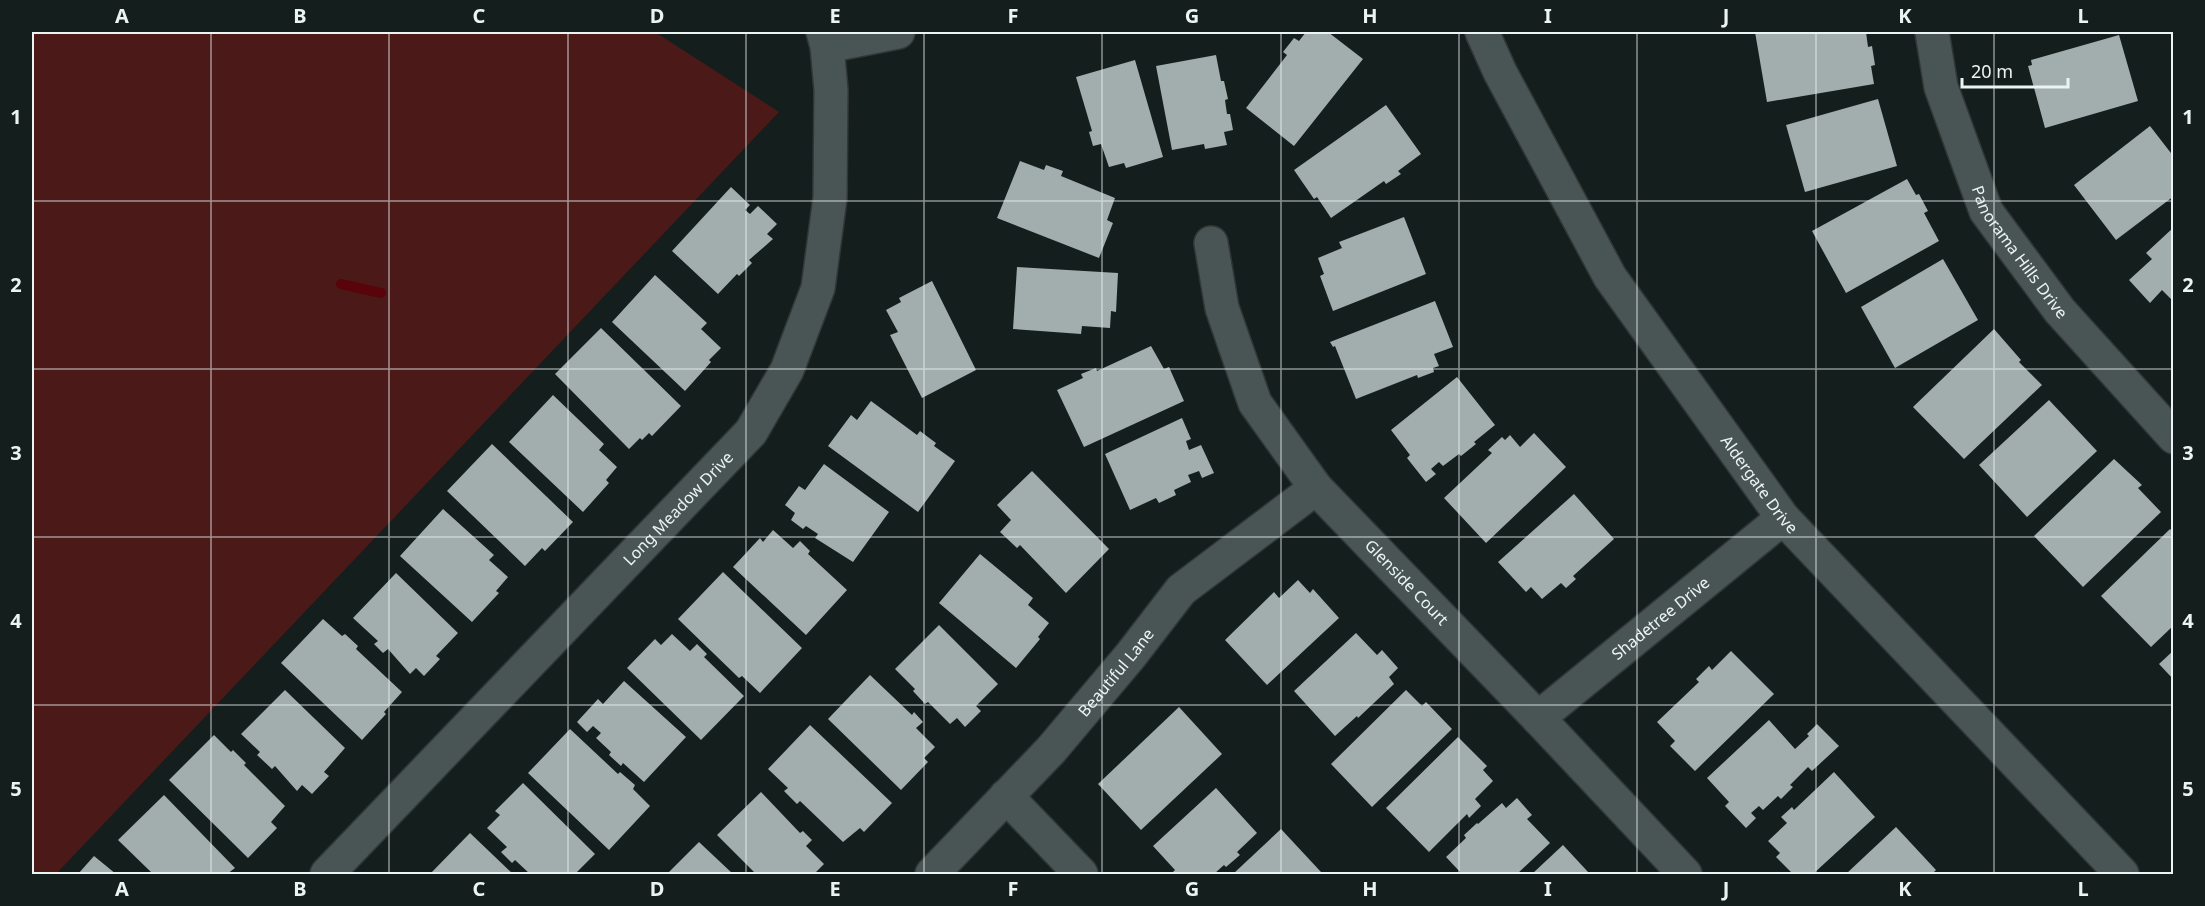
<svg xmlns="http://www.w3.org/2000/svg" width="2205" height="906" font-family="'Noto Sans',sans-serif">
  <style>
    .green { fill: #4b1a18 }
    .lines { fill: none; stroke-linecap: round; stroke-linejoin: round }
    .stream { stroke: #59040b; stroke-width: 10 }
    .building { fill: #a1aead }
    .minor-casing { stroke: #313736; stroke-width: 36 }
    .minor { stroke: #495554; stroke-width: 33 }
    .grid { fill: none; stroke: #ecf4f3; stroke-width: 1.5; stroke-opacity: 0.55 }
    .labels { text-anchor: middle; stroke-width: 6; stroke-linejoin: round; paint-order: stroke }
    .street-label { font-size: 16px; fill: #ecf4f3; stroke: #131e1d }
    .neatline { fill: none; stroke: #ecf4f3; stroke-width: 2 }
    .grid-label { font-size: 20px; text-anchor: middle; font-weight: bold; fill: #ecf4f3 }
  </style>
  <rect width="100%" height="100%" fill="#131e1d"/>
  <polygon class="green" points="32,32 655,32 779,112 56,874 32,874"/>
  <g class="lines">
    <polyline class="stream" points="341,284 381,293"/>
  </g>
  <g class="building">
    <polygon points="1306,32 1328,32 1363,59 1294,146 1246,108 1287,55 1283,52 1294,38 1299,41"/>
    <polygon points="1755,32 1866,32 1868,47 1872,46 1875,65 1871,66 1874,84 1767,102"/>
    <polygon points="2119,35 2138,101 2045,128 2028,66 2032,65 2031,60"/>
    <polygon points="1216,55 1221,81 1224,81 1228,99 1225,100 1227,114 1230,114 1233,130 1224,132 1227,145 1205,149 1204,144 1172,150 1156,66"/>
    <polygon points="1135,60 1163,157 1126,168 1124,163 1109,167 1101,144 1093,146 1089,132 1092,131 1076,77"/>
    <polygon points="1878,99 1897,166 1805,192 1786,125"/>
    <polygon points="1386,105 1421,154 1398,171 1401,174 1386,184 1384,181 1331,218 1317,197 1314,199 1294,170"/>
    <polygon points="2150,126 2174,157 2174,196 2116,240 2074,185"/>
    <polygon points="1020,161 1044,170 1046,165 1063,171 1061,176 1115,198 1107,220 1113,223 1099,258 997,218"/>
    <polygon points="1907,179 1916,195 1919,194 1928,211 1924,213 1939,241 1846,293 1812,231"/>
    <polygon points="731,187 750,205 745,210 750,214 758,206 777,224 767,234 773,239 749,260 752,263 739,276 737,274 718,294 672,251"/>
    <polygon points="1404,217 1426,274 1333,311 1320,276 1324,274 1318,258 1342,248 1339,242"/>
    <polygon points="2174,227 2174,302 2162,290 2150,303 2129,280 2152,259 2146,253"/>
    <polygon points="1943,259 1978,320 1895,368 1861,307"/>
    <polygon points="1017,267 1118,273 1116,312 1111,311 1110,328 1082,326 1081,334 1013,329"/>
    <polygon points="655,275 707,323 701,329 721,348 709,360 711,362 685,391 612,322"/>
    <polygon points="932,281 976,370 922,398 890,335 898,332 886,310 901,302 899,298"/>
    <polygon points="1435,301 1453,347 1434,354 1439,366 1433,368 1434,372 1418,378 1417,375 1356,399 1335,346 1333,347 1330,342"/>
    <polygon points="601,328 681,406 652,436 649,433 642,440 640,438 629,449 555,374"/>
    <polygon points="1994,329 2021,360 2019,362 2042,385 1964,459 1913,407"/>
    <polygon points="1151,346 1164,369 1169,367 1184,401 1084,447 1057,390 1083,378 1081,374 1096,368 1097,371"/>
    <polygon points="1457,377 1495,425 1474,442 1476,444 1461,456 1459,454 1443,466 1439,462 1431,469 1436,474 1426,482 1407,458 1410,455 1391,430"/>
    <polygon points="553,395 604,444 599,450 617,467 606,480 609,483 583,512 509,442"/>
    <polygon points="2049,400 2097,451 2027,517 1979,465"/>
    <polygon points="871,401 917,435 920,431 936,443 934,446 955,461 918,512 828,446 851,415 857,420"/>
    <polygon points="1182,418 1191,439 1186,441 1189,450 1201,445 1214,473 1202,478 1199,471 1188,475 1191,482 1174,490 1176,495 1159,503 1156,498 1130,510 1105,454"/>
    <polygon points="1534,433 1566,467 1486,543 1444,498 1492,453 1488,450 1502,437 1505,440 1510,435 1520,447"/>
    <polygon points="492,444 573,522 545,551 542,548 525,566 447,491"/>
    <polygon points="2114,459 2142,485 2138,488 2161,512 2083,587 2034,536"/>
    <polygon points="824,464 889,512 853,562 815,538 818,534 806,526 803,529 791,520 795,513 785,505 799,486 805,490"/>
    <polygon points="1032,471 1109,549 1066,593 1020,545 1017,548 1000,532 1011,520 997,505"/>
    <polygon points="1574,494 1614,539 1573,576 1576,579 1566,588 1561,583 1542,599 1531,587 1526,592 1498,562"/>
    <polygon points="443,509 494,555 489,560 508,577 496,591 499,593 472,622 400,556"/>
    <polygon points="2170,529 2174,533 2174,625 2151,647 2101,596"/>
    <polygon points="773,530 793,548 800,541 810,551 808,554 847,590 806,635 733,567 760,538 763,542"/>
    <polygon points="980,554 1033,598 1028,605 1049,623 1038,637 1040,639 1016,668 939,603"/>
    <polygon points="723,572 802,648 760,693 742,676 739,678 678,619"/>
    <polygon points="396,573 458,633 436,656 440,659 424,676 416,668 410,674 388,649 383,653 374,644 378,641 353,618"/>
    <polygon points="1298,580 1310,593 1313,589 1339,618 1267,685 1225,640 1274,592 1279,598"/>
    <polygon points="323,619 342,636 345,634 358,646 356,649 402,692 384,712 386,714 362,740 281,663"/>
    <polygon points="939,625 998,684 976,706 981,711 965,727 957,718 950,724 928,702 925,704 913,691 915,689 895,669"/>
    <polygon points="1356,633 1377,655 1382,650 1398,668 1389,677 1394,684 1358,718 1357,716 1335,736 1294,691"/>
    <polygon points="672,634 690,651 697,644 707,654 704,657 744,696 701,740 627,668 655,639 661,645"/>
    <polygon points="2174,650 2174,680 2159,664"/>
    <polygon points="1731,651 1774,694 1695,771 1670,746 1675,741 1657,722 1699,682 1696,679 1709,666 1712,670"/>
    <polygon points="870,675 912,715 914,712 923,722 916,728 935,747 924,758 928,762 901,790 828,719"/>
    <polygon points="624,681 686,737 644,782 623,763 621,766 609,755 611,752 596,738 601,733 593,726 587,732 577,722 598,699 603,704"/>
    <polygon points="285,690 345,748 324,772 329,776 312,794 302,785 297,791 275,766 272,769 257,755 260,752 241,734"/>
    <polygon points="1406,690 1422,706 1426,702 1452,729 1372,807 1331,764"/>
    <polygon points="1179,707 1222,754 1141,830 1098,784"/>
    <polygon points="1769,720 1795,749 1809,736 1807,734 1817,724 1839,746 1812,771 1808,767 1790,785 1793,787 1781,799 1778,796 1763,810 1759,806 1751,813 1756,818 1746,828 1725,806 1729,802 1707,778"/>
    <polygon points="810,725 892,803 864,832 860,828 843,842 800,801 797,804 784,791 788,788 768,769"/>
    <polygon points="570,729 618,774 620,772 635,785 633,789 650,806 609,850 528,773"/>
    <polygon points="214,735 231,752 233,750 246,763 244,765 285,806 271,822 277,828 248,858 169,780"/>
    <polygon points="1458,737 1487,766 1483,770 1493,781 1475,799 1481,806 1469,818 1467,814 1429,852 1386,808"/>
    <polygon points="1834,772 1875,817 1813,874 1793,874 1776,857 1780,853 1768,841 1787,823 1781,817 1792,807 1794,810"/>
    <polygon points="523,783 595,854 575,874 530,874 515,860 512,863 501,852 507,847 487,828 500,815 495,811"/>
    <polygon points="1216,788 1257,833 1237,852 1240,855 1226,867 1224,865 1214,874 1171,874 1175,870 1153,846"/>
    <polygon points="761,792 800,833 803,831 812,840 806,846 824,864 814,874 756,874 717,835"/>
    <polygon points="164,795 235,868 227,874 153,874 118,840"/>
    <polygon points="1517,798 1532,815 1527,819 1550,843 1517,874 1462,874 1446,857 1466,838 1464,835 1477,823 1478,824 1502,803 1506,808"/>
    <polygon points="1896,827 1936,870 1932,874 1846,874"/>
    <polygon points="1281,829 1321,872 1319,874 1233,874"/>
    <polygon points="470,833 513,874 430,874"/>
    <polygon points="699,842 733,874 667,874"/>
    <polygon points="1563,845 1589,873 1587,874 1532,874"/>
    <polygon points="94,856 116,874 78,874"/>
  </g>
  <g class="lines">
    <g class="minor-casing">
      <g id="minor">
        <path id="s1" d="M1482 32 1500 72 1610 277 1783 518 2122 874"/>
        <path id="s2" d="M1932 32 1941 87 1986 211 2060 311 2174 437"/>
        <polyline points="827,46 898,32"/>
        <path id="s3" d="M1211 243 1222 308 1255 403 1316 488 1538 718 1685 874"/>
        <path id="s4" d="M1538 718 1783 518"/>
        <polyline points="1006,796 1081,874"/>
        <path id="s5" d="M327 874 751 432 787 370 818 288 830 198 831 90 827 46 823 32"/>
        <path id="s6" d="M932 874 1051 750 1131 655 1181 590 1316 488"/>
      </g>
    </g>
    <use href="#minor" class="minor"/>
  </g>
  <path class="grid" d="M211 32V874M389 32V874M568 32V874M746 32V874M924 32V874M1102 32V874M1281 32V874M1459 32V874M1637 32V874M1816 32V874M1994 32V874M32 201H2174M32 369H2174M32 537H2174M32 705H2174"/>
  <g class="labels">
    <g class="street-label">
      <text dy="6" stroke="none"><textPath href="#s2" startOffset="240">Panorama Hills Drive</textPath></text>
      <text dy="6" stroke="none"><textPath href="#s1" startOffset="532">Aldergate Drive</textPath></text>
      <text dy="6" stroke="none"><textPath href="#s5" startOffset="507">Long Meadow Drive</textPath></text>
      <text dy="6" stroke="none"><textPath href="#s3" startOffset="402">Glenside Court</textPath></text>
      <text dy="6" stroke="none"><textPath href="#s4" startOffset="158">Shadetree Drive</textPath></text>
      <text dy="6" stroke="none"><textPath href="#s6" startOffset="273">Beautiful Lane</textPath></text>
    </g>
  </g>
  <rect width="2205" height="906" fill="none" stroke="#131e1d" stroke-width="66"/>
  <path d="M1962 78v9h106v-9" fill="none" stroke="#ecf4f3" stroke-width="3"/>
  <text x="1971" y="78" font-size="18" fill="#ecf4f3" stroke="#131e1d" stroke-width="4.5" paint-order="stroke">20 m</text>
  <rect x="33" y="33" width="2139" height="840" class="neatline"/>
  <g class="grid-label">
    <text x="122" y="23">A</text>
    <text x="300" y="23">B</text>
    <text x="479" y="23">C</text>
    <text x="657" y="23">D</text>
    <text x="835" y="23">E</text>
    <text x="1013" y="23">F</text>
    <text x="1192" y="23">G</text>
    <text x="1370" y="23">H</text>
    <text x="1548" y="23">I</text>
    <text x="1726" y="23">J</text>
    <text x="1905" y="23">K</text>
    <text x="2083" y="23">L</text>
    <text x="16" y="124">1</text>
    <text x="2188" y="124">1</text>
    <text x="16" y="292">2</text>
    <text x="2188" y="292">2</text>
    <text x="16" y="460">3</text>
    <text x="2188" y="460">3</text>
    <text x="16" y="628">4</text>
    <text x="2188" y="628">4</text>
    <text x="16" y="796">5</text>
    <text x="2188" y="796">5</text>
    <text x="122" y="896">A</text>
    <text x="300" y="896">B</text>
    <text x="479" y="896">C</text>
    <text x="657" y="896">D</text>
    <text x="835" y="896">E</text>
    <text x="1013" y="896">F</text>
    <text x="1192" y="896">G</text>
    <text x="1370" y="896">H</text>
    <text x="1548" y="896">I</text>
    <text x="1726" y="896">J</text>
    <text x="1905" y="896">K</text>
    <text x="2083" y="896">L</text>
  </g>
</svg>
